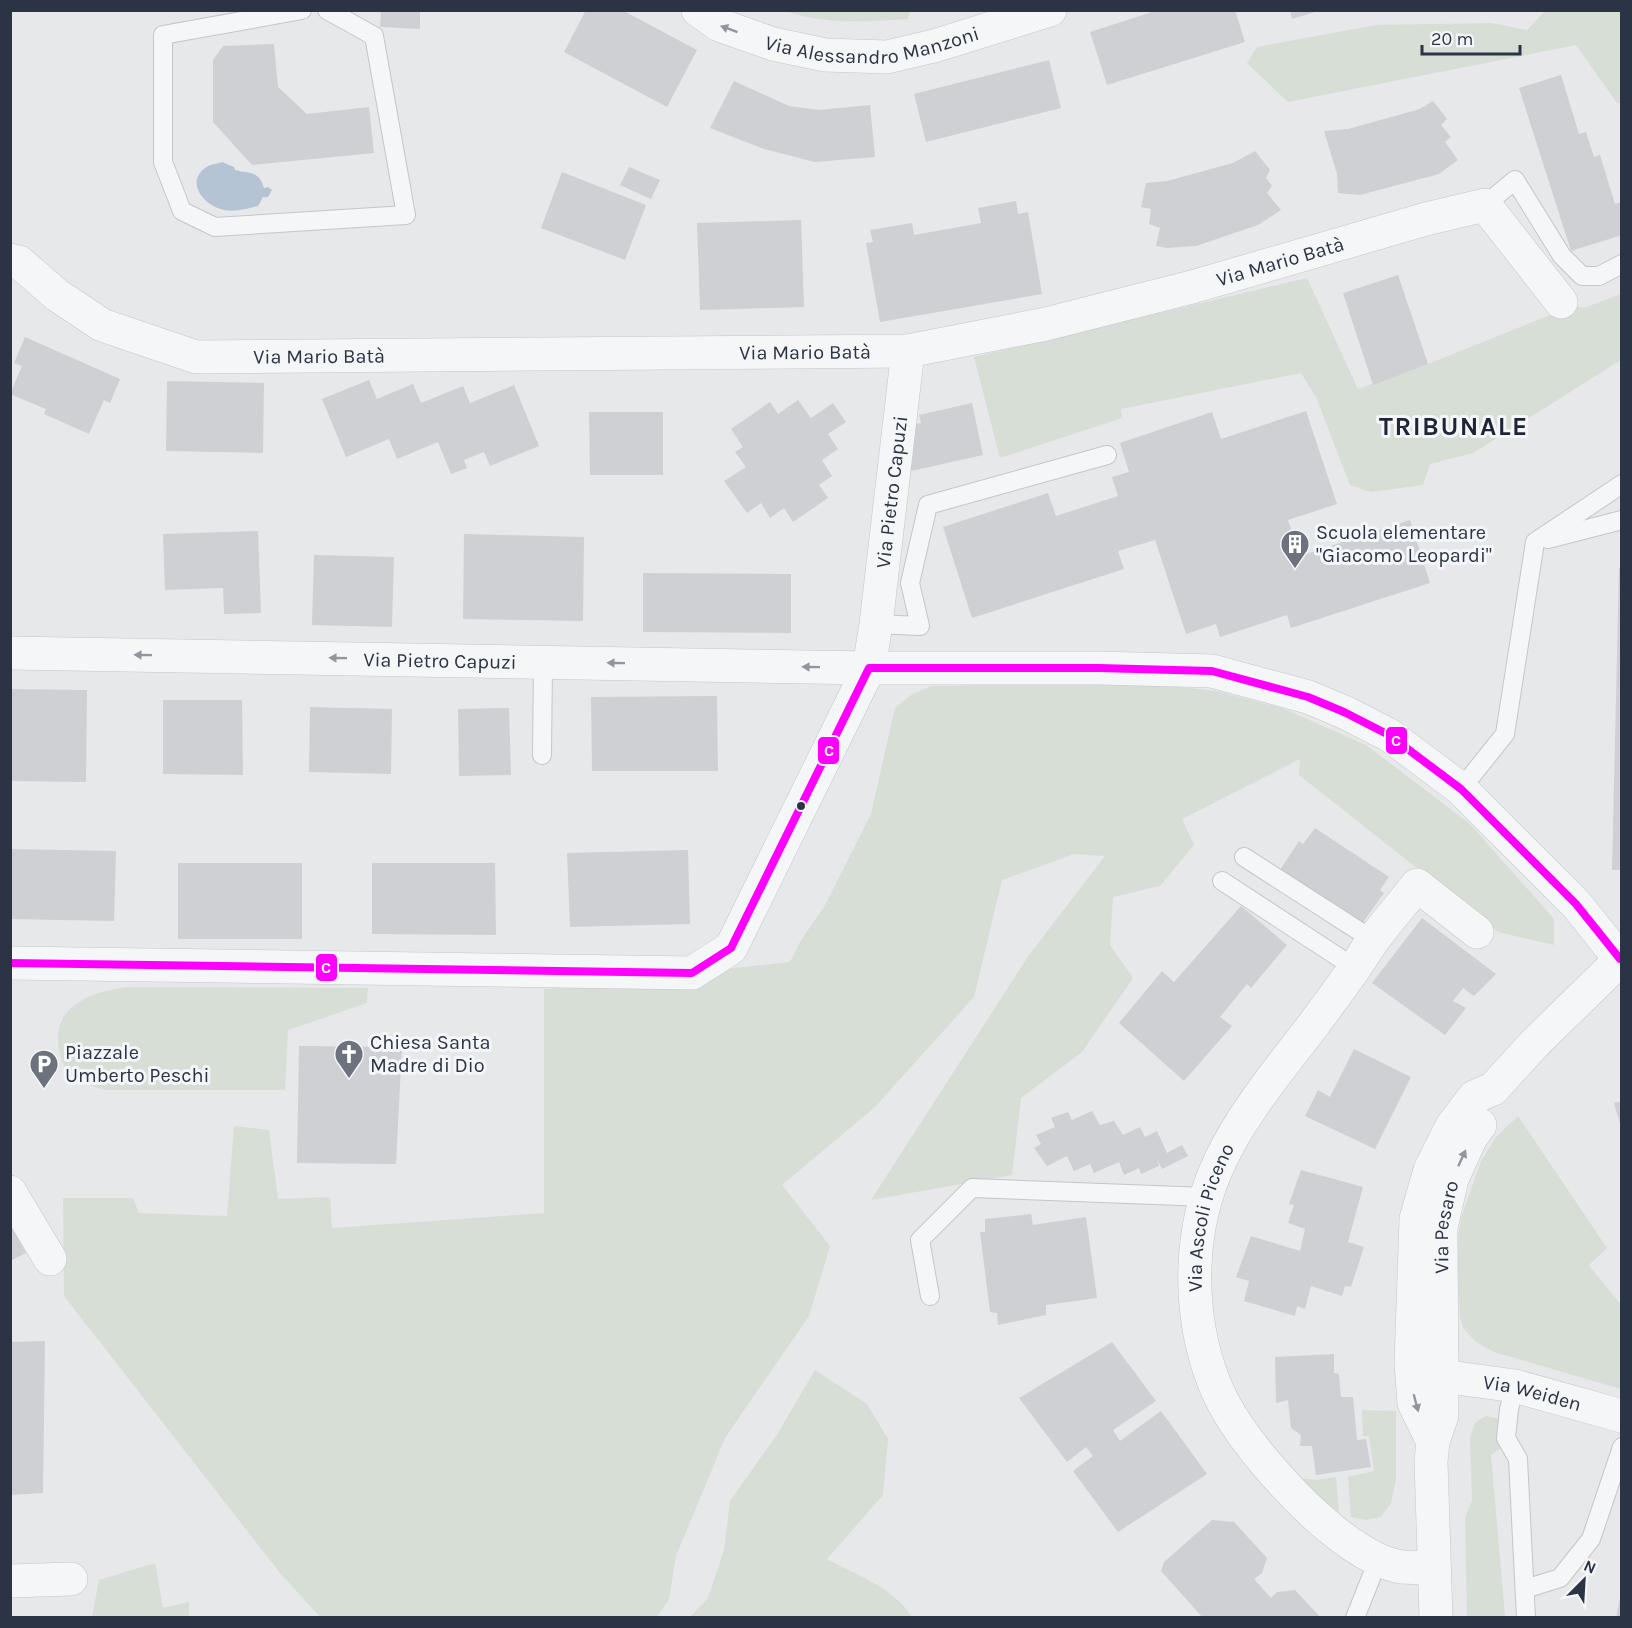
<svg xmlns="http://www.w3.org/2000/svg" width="1632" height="1628" font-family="Karla,sans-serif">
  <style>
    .green { fill: #d6ded6 }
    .water { fill: #b4c4d5 }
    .building { fill: #ced0d3 }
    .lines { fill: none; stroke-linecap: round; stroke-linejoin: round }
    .service-casing { stroke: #c4c6c8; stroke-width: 20 }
    .minor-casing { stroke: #c4c6c8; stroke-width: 34 }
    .tertiary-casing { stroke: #c4c6c8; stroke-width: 34 }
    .service { stroke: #f5f6f7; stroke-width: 18 }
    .minor { stroke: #f5f6f7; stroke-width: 33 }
    .tertiary { stroke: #f5f6f7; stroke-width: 33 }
    .bus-1-casing { stroke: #f4f6f9; stroke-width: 12 }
    .bus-1 { stroke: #f0f; stroke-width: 8 }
    .oneway { fill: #90959e }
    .bus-dot { fill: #2b3445; stroke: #f4f6f9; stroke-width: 2 }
    .labels { text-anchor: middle; stroke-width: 6; stroke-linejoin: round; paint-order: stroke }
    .street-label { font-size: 20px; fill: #2b3445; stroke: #f4f6f9 }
    .poi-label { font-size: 20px; fill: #2b3445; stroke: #f4f6f9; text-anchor: start }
    .district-label { font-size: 26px; font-weight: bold; letter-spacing: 1.5px; fill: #1d2536; stroke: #f4f6f9 }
    .line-badge { stroke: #f4f6f9; stroke-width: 2 }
    .badge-label { font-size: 16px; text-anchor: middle; font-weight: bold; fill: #fff }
  </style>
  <rect width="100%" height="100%" fill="#e6e8ea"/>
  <g class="green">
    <path d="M785 11H910L908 19C864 22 827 25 785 11Z"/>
    <polygon points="1545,11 1621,11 1621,103 1617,103 1576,45 1288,102 1247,63 1257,47 1376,25 1491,23 1527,30"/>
    <polygon points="1307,278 1358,389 1428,364 1573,306 1584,308 1621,294 1621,360 1473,453 1430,464 1423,485 1371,492 1350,485 1316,397 1301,373 1121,409 1122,418 1000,458 974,357"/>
    <polygon points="1130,682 1217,691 1282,708 1366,745 1470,824 1554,919 1554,945 1498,932 1299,775 1300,759 1182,819 1194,845 1160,886 1113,897 1110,945 1133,978 1082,1052 1021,1098 1012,1175 871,1200 1029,955 1105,856 1074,854 1002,880 974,997 875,1107 782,1185 830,1246 809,1316 725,1438 676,1556 669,1599 657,1617 320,1617 280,1573 64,1296 63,1198 133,1198 139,1213 227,1216 234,1126 269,1130 278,1199 330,1197 332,1228 544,1213 544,989 790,962 801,940 824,907 871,814 895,708 911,695 931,686"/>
    <path d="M127 987 368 988 367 1003 288 1030 285 1090H104C91 1085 73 1081 65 1067 54 1047 55 1018 75 1005 91 993 108 990 127 987Z"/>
    <polygon points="1518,1116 1607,1248 1589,1265 1621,1305 1621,1389 1494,1352 1476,1342 1464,1329 1460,1318 1456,1250 1461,1218 1481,1161 1496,1137"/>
    <path d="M815 1370 867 1404 888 1439 883 1495 827 1559C857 1575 894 1588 912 1617H690L708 1598 724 1550 730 1501 778 1433Z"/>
    <polygon points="1362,1410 1396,1411 1396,1480 1391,1503 1381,1517 1365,1520 1351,1517 1348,1477 1374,1471 1369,1436 1363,1436"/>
    <polygon points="1486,1416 1499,1419 1501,1448 1491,1455 1505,1617 1467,1617 1465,1517 1472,1501 1470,1438 1475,1423"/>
    <polygon points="1336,1477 1339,1512 1320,1499 1298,1478 1316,1480"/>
    <polygon points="155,1563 163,1608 189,1602 189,1617 92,1617 99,1580"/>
  </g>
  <path class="water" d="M222 162 234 167 235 170C249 174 259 170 264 188L268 187 272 190 268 197H263L258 206C248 209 235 212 224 210 204 206 183 181 208 166 212 164 218 164 222 162Z"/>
  <g class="building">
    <polygon points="381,10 420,10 420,29 380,27"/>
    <polygon points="586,10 622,10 697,50 667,107 564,52"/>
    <polygon points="1158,10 1235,10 1245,42 1107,85 1090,32"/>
    <polygon points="1290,10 1318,10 1318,11 1292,19"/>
    <polygon points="274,44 278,87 307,114 369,107 374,153 252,165 213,122 213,60 223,46"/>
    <polygon points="1049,60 1061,108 926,142 914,94"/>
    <polygon points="1561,75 1579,134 1586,132 1594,157 1600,155 1615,204 1622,202 1622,235 1571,251 1519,88"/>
    <polygon points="734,81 789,106 819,110 870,105 875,157 815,162 764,149 710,128"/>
    <polygon points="1433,101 1447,119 1441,125 1451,137 1445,142 1458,160 1439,174 1360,195 1338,193 1337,174 1324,131 1348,129 1420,109"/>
    <polygon points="1255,151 1270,170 1266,178 1272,186 1267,193 1281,210 1258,225 1196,246 1167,248 1156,246 1160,228 1149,224 1151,209 1141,207 1146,183 1167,181 1233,163"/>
    <polygon points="629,167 660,180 651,199 620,185"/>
    <polygon points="562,172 646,205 625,260 541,228"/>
    <polygon points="1016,201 1018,214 1028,212 1042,294 880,322 866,243 873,242 870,230 912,223 914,235 981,223 978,208"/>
    <polygon points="801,220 804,307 700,310 697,223"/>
    <polygon points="1398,275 1428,364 1373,385 1343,293"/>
    <polygon points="25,337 120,379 110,403 104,400 89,434 44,414 46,409 10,394 22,366 14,363"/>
    <polygon points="369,380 377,399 413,384 421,403 463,386 470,403 514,385 539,446 490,466 484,452 464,460 467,468 451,474 438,442 397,459 389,439 346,457 322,399"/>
    <polygon points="167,381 264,383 263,453 166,451"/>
    <polygon points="798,400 811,418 833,403 846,422 828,434 838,449 822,460 832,476 819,485 828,498 793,522 784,508 770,518 761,503 747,513 724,481 746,467 735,452 743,447 731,429 770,402 778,414"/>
    <polygon points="972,403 983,455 911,471 901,427 921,423 919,415"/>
    <polygon points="1306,411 1337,504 1288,520 1300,556 1410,520 1430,583 1291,628 1287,615 1220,637 1216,624 1186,634 1155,540 1118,551 1124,569 972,618 943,527 1048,493 1056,516 1118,496 1112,477 1129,472 1120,443 1212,412 1221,439"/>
    <polygon points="589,412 663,412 663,475 590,475"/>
    <polygon points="258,531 261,613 224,614 223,588 165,590 163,534"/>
    <polygon points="464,534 584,537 583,621 463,619"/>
    <polygon points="314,555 394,557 392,627 312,625"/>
    <polygon points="1619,568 1622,568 1622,870 1612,870"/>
    <polygon points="643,573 791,574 791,633 643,632"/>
    <polygon points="10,689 87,690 86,782 10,781"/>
    <polygon points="717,696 718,771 592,771 591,697"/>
    <polygon points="163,700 242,700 243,775 163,774"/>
    <polygon points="310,707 392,709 391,774 309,772"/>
    <polygon points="509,708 511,775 459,776 458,709"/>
    <polygon points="1315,828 1389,877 1380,890 1384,893 1361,925 1280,870 1299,841 1303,844"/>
    <polygon points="10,849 116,851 114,921 10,919"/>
    <polygon points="688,850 690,924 570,927 567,853"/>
    <rect x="178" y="863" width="124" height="76"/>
    <polygon points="372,863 495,863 496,935 372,934"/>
    <polygon points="1241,906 1287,945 1251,988 1247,984 1220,1017 1232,1026 1184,1081 1119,1023 1162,971 1174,982"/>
    <polygon points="1422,918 1496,974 1474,996 1463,988 1453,1001 1466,1008 1445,1035 1372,983"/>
    <polygon points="299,1046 402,1047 396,1164 297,1163"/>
    <polygon points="1354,1049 1411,1077 1375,1149 1305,1116 1318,1090 1330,1097"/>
    <polygon points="1622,1101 1622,1127 1621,1127 1614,1103"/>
    <polygon points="1092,1111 1100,1125 1114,1121 1123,1135 1140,1127 1145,1137 1157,1131 1167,1153 1182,1145 1188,1156 1162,1169 1157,1159 1159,1166 1141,1174 1139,1168 1124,1175 1119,1162 1094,1173 1090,1164 1074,1171 1067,1156 1047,1166 1034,1148 1041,1144 1036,1135 1055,1127 1051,1118 1068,1112 1072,1120"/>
    <polygon points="1301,1170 1363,1187 1348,1242 1364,1247 1351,1287 1345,1286 1342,1296 1311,1286 1305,1309 1297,1306 1295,1316 1244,1301 1249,1281 1236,1277 1251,1236 1300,1251 1305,1229 1288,1223 1294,1205 1289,1204"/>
    <polygon points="1031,1214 1033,1225 1086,1217 1097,1298 1046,1305 1046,1315 998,1325 997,1313 990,1312 980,1232 985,1232 985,1219"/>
    <polygon points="10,1224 26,1253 10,1261"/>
    <polygon points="45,1341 43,1493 10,1495 10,1342"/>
    <polygon points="1112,1342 1156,1401 1113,1430 1120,1441 1161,1411 1207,1474 1118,1532 1073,1471 1093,1456 1086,1447 1067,1462 1019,1398"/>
    <polygon points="1334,1354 1334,1373 1339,1374 1341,1397 1353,1397 1357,1440 1366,1439 1371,1467 1316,1475 1312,1446 1300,1446 1301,1435 1291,1428 1288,1400 1276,1403 1275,1357"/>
    <polygon points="1212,1520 1234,1522 1267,1558 1262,1573 1254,1579 1271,1598 1277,1592 1295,1590 1321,1618 1203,1618 1161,1571 1164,1562"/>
    <polygon points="1621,1595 1622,1618 1616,1618 1619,1603"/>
  </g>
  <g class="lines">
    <g class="service-casing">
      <g id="service">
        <polyline points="302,10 163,35 163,162 182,211 215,227 406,215 374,36 327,10"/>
        <polyline points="1485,205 1515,180 1562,256 1582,276 1599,276 1622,264"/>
        <polyline points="1548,539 1622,520"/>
        <polyline points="876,624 920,626 910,583 928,505 1107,455"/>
        <polyline points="542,755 543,662"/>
        <polyline points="1461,789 1505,734 1535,542 1622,484"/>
        <polyline points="1244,857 1373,940"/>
        <polyline points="1222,881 1355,968"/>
        <polyline points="930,1296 920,1240 972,1188 1207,1197"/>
        <polyline points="1515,1386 1509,1409 1506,1438 1518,1459 1526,1618"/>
        <polyline points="1525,1589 1560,1578 1591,1539 1622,1447"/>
        <polyline points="1355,1618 1378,1560"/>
      </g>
    </g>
    <g class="minor-casing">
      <g id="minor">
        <path id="s1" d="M698 10 719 25 773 44 825 55 887 57 934 46 1050 10"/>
        <path id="s2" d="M10 260 19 262 57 295 102 325 196 357 908 351 1046 324 1192 287 1426 219 1485 205 1561 302"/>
        <path id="s3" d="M10 653 869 668H1099L1212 671 1308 697 1344 712 1389 735 1461 789 1576 904 1620 959"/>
        <path id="s4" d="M10 963 692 973 731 948 869 668 876 624 908 351"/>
        <polyline points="10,1192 50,1259"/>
        <path id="s5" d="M1442 1376 1515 1386 1622 1416"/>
        <path id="s6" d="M1434 1567C1424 1567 1413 1568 1402 1567 1359 1561 1304 1507 1276 1475 1251 1447 1226 1415 1213 1380 1187 1310 1188 1227 1221 1159 1244 1111 1282 1066 1314 1024 1327 1006 1341 988 1354 969 1361 959 1367 948 1374 939 1388 920 1403 903 1417 885L1477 932"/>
        <polyline points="10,1581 71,1579"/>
      </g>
    </g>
    <g class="tertiary-casing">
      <g id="tertiary">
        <polyline points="1433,1442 1414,1403 1411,1363 1416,1219 1430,1170 1452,1126 1474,1097 1493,1089 1535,1043 1622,958"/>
        <path id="s7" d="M1436 1618 1431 1461 1433 1442 1442 1415 1441 1227 1452 1179 1471 1137 1480 1125"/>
      </g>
    </g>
    <use href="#service" class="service"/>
    <use href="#minor" class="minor"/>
    <use href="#tertiary" class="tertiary"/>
    <g class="bus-1-casing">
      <polyline id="bus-1" points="10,963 692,973 731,948 869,668 1099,668 1212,671 1308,697 1344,712 1389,735 1461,789 1576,904 1620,959 1622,958"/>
    </g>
    <use href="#bus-1" class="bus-1"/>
  </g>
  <defs><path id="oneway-solid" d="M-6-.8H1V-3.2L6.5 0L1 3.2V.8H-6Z" transform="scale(1.5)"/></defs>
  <g class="oneway">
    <use href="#oneway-solid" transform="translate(729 29) rotate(-160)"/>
    <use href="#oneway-solid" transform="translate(143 655) rotate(-179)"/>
    <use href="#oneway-solid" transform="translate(338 658) rotate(-179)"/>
    <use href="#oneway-solid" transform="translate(616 663) rotate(-179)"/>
    <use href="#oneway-solid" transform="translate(811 667) rotate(-179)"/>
    <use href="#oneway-solid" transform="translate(1462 1158) rotate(-65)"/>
    <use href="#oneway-solid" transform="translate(1416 1403) rotate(75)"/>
  </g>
  <defs>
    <g id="building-pin" transform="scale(1.5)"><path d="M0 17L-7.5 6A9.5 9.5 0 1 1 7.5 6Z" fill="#6c737f" stroke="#f4f6f9"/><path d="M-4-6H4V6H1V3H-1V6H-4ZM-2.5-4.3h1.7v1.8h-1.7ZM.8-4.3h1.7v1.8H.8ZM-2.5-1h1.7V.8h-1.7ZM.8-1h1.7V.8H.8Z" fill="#fff"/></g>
    <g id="church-pin" transform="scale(1.5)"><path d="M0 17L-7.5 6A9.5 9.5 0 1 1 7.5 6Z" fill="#6c737f" stroke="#f4f6f9"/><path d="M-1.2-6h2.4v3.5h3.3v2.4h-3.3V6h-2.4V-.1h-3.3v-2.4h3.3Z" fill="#fff"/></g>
    <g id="parking-pin" transform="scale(1.5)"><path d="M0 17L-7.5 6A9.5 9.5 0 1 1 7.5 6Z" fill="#6c737f" stroke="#f4f6f9"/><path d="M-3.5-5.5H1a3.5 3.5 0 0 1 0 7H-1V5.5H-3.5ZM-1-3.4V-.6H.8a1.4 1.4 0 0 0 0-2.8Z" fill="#fff"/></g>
  </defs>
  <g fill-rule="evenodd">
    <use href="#building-pin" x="1295" y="544"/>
    <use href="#church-pin" x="349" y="1054"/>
    <use href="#parking-pin" x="44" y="1064"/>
  </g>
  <circle class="bus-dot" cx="801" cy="806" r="5"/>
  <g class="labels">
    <g class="street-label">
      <text dy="7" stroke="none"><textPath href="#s1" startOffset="184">Via Alessandro Manzoni</textPath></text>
      <text dy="7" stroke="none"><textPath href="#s2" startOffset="1308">Via Mario Batà</textPath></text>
      <text dy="7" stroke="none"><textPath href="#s2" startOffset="822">Via Mario Batà</textPath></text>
      <text dy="7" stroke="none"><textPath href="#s2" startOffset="336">Via Mario Batà</textPath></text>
      <text dy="7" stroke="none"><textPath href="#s4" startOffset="1218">Via Pietro Capuzi</textPath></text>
      <text dy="7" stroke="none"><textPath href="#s3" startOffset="430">Via Pietro Capuzi</textPath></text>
      <text dy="7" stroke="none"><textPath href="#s6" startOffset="472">Via Ascoli Piceno</textPath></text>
      <text dy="7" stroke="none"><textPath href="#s7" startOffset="393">Via Pesaro</textPath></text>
      <text dy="7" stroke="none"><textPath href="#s5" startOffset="92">Via Weiden</textPath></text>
    </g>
    <g class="poi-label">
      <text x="1316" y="539">Scuola elementare<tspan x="1316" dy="23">"Giacomo Leopardi"</tspan></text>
      <text x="370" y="1049">Chiesa Santa<tspan x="370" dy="23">Madre di Dio</tspan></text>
      <text x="65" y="1059">Piazzale<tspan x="65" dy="23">Umberto Peschi</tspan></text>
    </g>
    <g class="district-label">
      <text x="1454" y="435">TRIBUNALE</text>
    </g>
  </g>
  <g class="line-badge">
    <rect x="1385" y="726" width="23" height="29" rx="6" fill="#f0f"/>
    <rect x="817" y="736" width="23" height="29" rx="6" fill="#f0f"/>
    <rect x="315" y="953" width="23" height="29" rx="6" fill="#f0f"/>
  </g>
  <g class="badge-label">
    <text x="1396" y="746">C</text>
    <text x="829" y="756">C</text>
    <text x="326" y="973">C</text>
  </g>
  <rect width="1632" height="1628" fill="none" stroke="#2b3445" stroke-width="24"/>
  <g transform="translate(1584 1580) rotate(24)" stroke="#f4f6f9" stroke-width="4.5" paint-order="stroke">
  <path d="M0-4.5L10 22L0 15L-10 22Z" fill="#2b3445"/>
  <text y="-9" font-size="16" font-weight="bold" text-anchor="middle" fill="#2b3445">N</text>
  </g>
  <path d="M1422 45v9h98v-9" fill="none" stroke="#2b3445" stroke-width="3"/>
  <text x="1431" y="45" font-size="18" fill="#2b3445" stroke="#f4f6f9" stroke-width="4.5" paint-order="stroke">20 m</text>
</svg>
